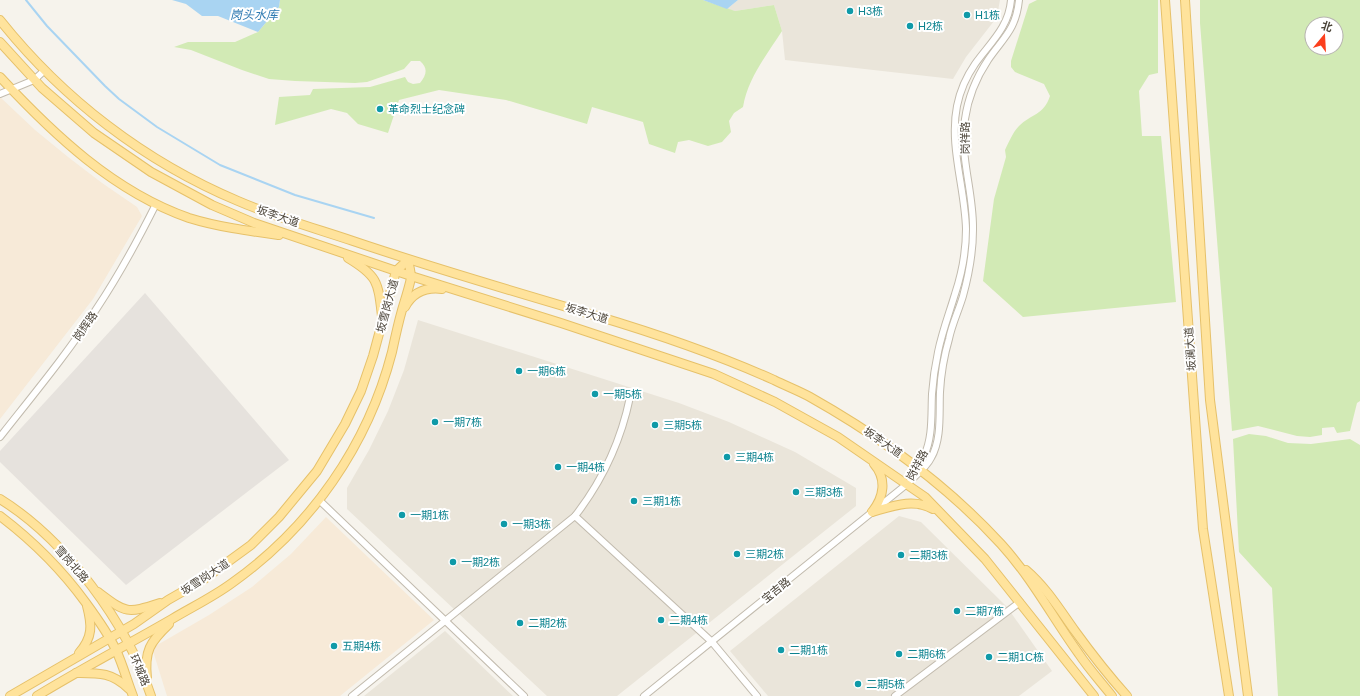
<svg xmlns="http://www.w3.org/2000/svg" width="1360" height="696" font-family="Arial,'Noto Sans SC',sans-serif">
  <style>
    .residential { fill: #eae5da }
    .commercial { fill: #f7ead8 }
    .industrial { fill: #e6e2dd }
    .green { fill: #d2eab5; fill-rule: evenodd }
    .water { fill: #a9d4f2 }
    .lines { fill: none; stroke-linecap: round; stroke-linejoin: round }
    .stream { stroke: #a9d4f2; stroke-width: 2 }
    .minor-casing { stroke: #c2bbae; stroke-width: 8 }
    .major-casing { stroke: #e6c16a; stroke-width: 10 }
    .minor { stroke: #fff; stroke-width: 6 }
    .major { stroke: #ffe39c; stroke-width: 8 }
    .culture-dot { fill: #0f9aa8; stroke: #fff; stroke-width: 1.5 }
    .labels { text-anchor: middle; stroke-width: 4; stroke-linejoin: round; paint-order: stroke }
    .culture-label { font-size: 11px; fill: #0d838f; stroke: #fff; text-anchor: start }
    .street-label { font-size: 11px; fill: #4b4439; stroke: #fff }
    .water-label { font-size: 12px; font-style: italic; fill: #2e7ab2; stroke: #fff }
  </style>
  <rect width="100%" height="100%" fill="#f6f3ec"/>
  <g class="residential">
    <polygon points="738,0 1000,0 998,11 994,21 966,57 953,79 785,60 782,31 774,5 735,11 727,9"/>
    <polygon points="418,320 679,403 729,422 795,452 856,488 856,506 617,696 547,696 347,509 347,488 369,450 388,411 404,370"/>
    <polygon points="899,516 921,522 1007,607 1052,671 1019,696 768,696 730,651"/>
    <polygon points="445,631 513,696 364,696"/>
  </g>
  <g class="commercial">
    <polygon points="0,97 35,130 68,157 102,183 137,207 142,216 93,299 0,419"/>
    <polygon points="326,517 434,620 340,696 167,696 152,648 209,615 252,587 291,554"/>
  </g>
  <polygon class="industrial" points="145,293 289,460 126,585 0,462 0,451"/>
  <g class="green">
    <path d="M280 0H703L735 11 774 5 782 31C766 56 748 78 743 107L734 113 729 121 731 132 722 142 708 146 689 140 678 142 675 153 649 144 643 122 592 107 587 124 506 100 439 90 399 100 388 133 358 124 347 113 331 109 275 125 279 97 310 95 313 89 370 87 405 77 408 82 413 84 420 83C427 74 428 68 420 61H411L404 69 367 82 355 83 295 81 269 79 242 70 191 50 174 47 188 42H235L258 32 279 7Z"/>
    <path d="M1037 0H1158V73L1149 75 1139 91 1142 136H1161L1176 302 1023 317 983 281 994 199 1006 157 1005 150C1009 142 1013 132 1019 126 1031 114 1044 115 1050 96L1044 84 1015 72 1011 67V61L1029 4Z"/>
    <path d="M1200 0H1360V401L1357 403 1350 431 1337 433 1334 427 1322 428V435L1310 437 1297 436 1258 426 1232 431 1200 23ZM1312 24H1336V48H1312Z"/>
    <polygon points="1249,434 1266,436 1288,443 1311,444 1350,439 1360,445 1360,696 1278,696 1272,588 1239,552 1233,439"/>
  </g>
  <g class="water">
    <polygon points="172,0 280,0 279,7 258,32 218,16 202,16 186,4"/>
    <polygon points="703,0 738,0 727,9"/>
  </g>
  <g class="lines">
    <polyline class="stream" points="26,0 47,26 105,86 119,99 157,127 220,165 295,195 374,218"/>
    <g class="minor-casing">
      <g id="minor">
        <polyline points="0,94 34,80 45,70"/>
        <path d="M0 437C33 395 68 353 97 308 119 275 138 240 156 204"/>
        <path d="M916 469C918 465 921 461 924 456 933 437 931 415 932 394 933 380 935 366 938 352 942 332 949 314 955 294 962 273 966 251 966 229 965 188 949 146 957 106 960 91 966 77 975 64 990 43 1009 27 1011 0"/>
        <polyline points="319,500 524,696"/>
        <polyline points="575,516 712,642 757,696"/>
        <path d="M352 696 575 516C603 480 621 441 630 397"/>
        <path d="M644 696 907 484C914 477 927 467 931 458 942 439 939 413 940 392 941 374 944 356 949 339 952 324 959 310 963 296 969 274 973 252 973 230 974 193 959 156 965 119 968 98 976 78 988 60 1003 38 1016 30 1019 0"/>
        <polyline points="895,696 1020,602"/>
      </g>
    </g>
    <g class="major-casing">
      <g id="major">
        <polyline points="1165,0 1203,529 1229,696"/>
        <polyline points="1185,0 1210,400 1248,696"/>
        <path d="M0 20C63 99 145 162 238 201 275 217 314 228 353 241 433 268 515 292 597 316 657 334 716 354 774 380 786 386 799 391 810 397 881 437 946 484 1001 544 1032 578 1053 618 1079 654 1089 669 1101 682 1112 696"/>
        <polyline points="0,42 42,88 94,133 151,172 212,205 254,223 411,276 561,323 714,374 775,402 838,437 925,497 985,559 1094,696"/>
        <path d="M0 77C53 134 114 192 189 218 218 227 249 231 279 235"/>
        <path d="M348 258C378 276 378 282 382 316"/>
        <path d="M405 307C413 292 426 287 442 289"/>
        <path d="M0 499C66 540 127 623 151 696"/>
        <path d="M872 512C893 506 913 498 933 509"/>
        <path d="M872 512C884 497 887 479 874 464"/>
        <path d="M0 516C33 541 62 570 86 603 97 618 108 633 116 650 123 665 127 681 133 696"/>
        <path d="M1026 570C1046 587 1060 610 1075 631 1091 653 1108 675 1127 696"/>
        <path d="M98 592C126 613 126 614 160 603"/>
        <path d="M79 653C93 637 92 625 87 606"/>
        <path d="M76 673C98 673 112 672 129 689"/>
        <path d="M147 678C144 651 150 642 169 624"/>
        <polyline points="10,696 134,624 168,600 203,580 251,545 279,517 317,471 345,424 361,391 373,356 396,271 408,260"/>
        <path d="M37 696C81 669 127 645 172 619 192 607 213 597 232 583 311 527 368 445 392 352 395 338 398 324 402 310 405 300 409 288 411 278 411 272 409 265 408 260"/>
      </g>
    </g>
    <use href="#minor" class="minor"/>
    <use href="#major" class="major"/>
  </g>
  <g class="culture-dot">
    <circle cx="850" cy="11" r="4"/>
    <circle cx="967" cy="15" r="4"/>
    <circle cx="910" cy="26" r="4"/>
    <circle cx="380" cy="109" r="4"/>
    <circle cx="519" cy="371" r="4"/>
    <circle cx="595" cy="394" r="4"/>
    <circle cx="435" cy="422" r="4"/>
    <circle cx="655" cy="425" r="4"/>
    <circle cx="727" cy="457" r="4"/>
    <circle cx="558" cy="467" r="4"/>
    <circle cx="796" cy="492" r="4"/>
    <circle cx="634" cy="501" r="4"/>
    <circle cx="402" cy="515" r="4"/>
    <circle cx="504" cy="524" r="4"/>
    <circle cx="737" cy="554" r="4"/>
    <circle cx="901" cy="555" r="4"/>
    <circle cx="453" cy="562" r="4"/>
    <circle cx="957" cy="611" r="4"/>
    <circle cx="661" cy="620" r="4"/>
    <circle cx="520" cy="623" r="4"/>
    <circle cx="334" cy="646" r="4"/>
    <circle cx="781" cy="650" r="4"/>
    <circle cx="899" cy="654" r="4"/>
    <circle cx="989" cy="657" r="4"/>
    <circle cx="858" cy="684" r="4"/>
  </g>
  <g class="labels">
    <g class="culture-label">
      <text x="858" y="15">H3栋</text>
      <text x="975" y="19">H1栋</text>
      <text x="918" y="30">H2栋</text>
      <text x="388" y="113">革命烈士纪念碑</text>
      <text x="527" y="375">一期6栋</text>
      <text x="603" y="398">一期5栋</text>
      <text x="443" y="426">一期7栋</text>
      <text x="663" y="429">三期5栋</text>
      <text x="735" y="461">三期4栋</text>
      <text x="566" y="471">一期4栋</text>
      <text x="804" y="496">三期3栋</text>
      <text x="642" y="505">三期1栋</text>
      <text x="410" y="519">一期1栋</text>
      <text x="512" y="528">一期3栋</text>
      <text x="745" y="558">三期2栋</text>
      <text x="909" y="559">二期3栋</text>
      <text x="461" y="566">一期2栋</text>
      <text x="965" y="615">二期7栋</text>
      <text x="669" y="624">二期4栋</text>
      <text x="528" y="627">二期2栋</text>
      <text x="342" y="650">五期4栋</text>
      <text x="789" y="654">二期1栋</text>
      <text x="907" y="658">二期6栋</text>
      <text x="997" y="661">二期1C栋</text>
      <text x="866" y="688">二期5栋</text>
    </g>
    <g class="street-label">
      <text transform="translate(965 138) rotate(-90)" y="4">岗祥路</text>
      <text transform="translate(278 216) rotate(19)" y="4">坂李大道</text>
      <text transform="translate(387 306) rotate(-75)" y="4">坂雪岗大道</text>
      <text transform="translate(587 313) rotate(17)" y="4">坂李大道</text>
      <text transform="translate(85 326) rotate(-55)" y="4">岗辉路</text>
      <text transform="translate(1190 349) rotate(-94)" y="4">坂澜大道</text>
      <text transform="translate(883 442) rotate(35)" y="4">坂李大道</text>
      <text transform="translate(917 465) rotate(-62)" y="4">岗祥路</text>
      <text transform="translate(72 564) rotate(49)" y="4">雪岗北路</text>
      <text transform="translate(205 577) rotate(-33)" y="4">坂雪岗大道</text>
      <text transform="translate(776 590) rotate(-39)" y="4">宝吉路</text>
      <text transform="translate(140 670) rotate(67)" y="4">环城路</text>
    </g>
    <g class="water-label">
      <text x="254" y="19">岗头水库</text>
    </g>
  </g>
  <g transform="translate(1324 36) rotate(18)"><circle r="19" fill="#ffffff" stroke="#b7b4b0"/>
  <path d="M0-3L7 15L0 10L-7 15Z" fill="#fc3f1d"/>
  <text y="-6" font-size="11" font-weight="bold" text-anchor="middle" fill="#4b4439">北</text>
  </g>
</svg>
